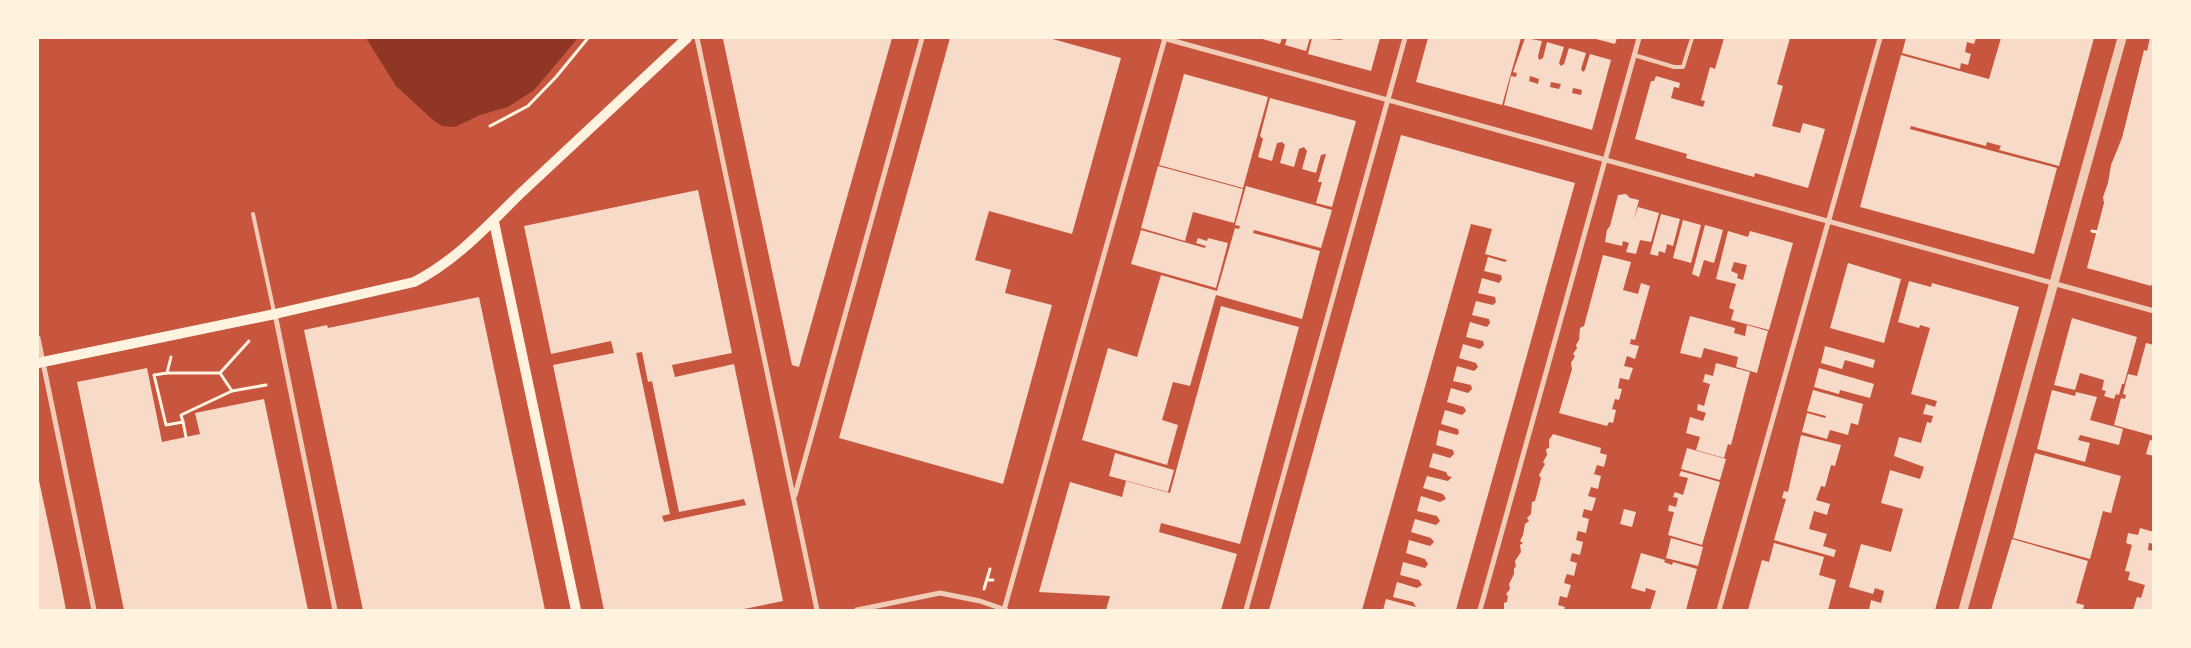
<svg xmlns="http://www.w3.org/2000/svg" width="2191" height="648" font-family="Inter,sans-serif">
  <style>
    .water { fill: #8f3625 }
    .building { fill: #f7dbc8; fill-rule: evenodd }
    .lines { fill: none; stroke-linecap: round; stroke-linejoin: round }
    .path { stroke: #fff3e0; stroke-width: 3 }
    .service { stroke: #f1ccb7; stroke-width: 4 }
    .minor { stroke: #f1ccb7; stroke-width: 5 }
    .tertiary { stroke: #f1ccb7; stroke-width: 9 }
    .secondary { stroke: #fff3e0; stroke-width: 10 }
  </style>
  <rect width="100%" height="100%" fill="#c8553d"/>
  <polygon class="water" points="366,38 578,38 534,90 508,107 480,115 455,127 442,126 433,120 396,86"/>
  <g class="building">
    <polygon points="725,38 892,38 799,367 792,365 723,39"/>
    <polygon points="950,38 1049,38 1121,58 1072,234 989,211 975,260 1011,270 1005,293 1052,305 1003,484 839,438"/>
    <polygon points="1259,38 1282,38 1280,44"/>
    <polygon points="1287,38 1310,38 1306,51 1285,45"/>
    <polygon points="1312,38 1342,40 1341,38 1380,38 1371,71 1308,54"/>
    <polygon points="1428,38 1521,38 1502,105 1416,82"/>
    <path d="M1525 38 1542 41 1538 56 1539 60 1543 58 1547 42 1564 47 1559 63 1561 66 1564 64 1569 48 1586 53 1581 69 1583 72 1585 70 1590 54 1611 60 1592 130 1504 105 1511 76 1516 77 1517 73 1513 72ZM1530 76 1539 79 1538 84 1529 81ZM1551 82 1561 84 1559 89 1550 87ZM1573 88 1582 90 1581 95 1572 93Z"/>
    <polygon points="1592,38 1617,38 1615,44"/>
    <polygon points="1724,38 1790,38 1777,84 1783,86 1772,126 1800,133 1803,123 1825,129 1808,188 1755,173 1754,177 1686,158 1687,154 1635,139 1651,81 1654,81 1656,76 1680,83 1679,88 1674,87 1671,98 1703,107 1705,101 1701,100 1710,67 1715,69"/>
    <polygon points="1906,38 1976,38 1974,44 1967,42 1965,52 1971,54 1968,65 1961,63 1960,69 1902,53"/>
    <polygon points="2001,38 2094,38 2059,166 1999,150 2001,146 1987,142 1986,146 1911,126 1910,129 2057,168 2034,254 1860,207 1901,55 1989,79"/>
    <polygon points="2150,38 2154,38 2154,279 2151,286 2087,268 2104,203 2103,197 2108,183 2111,165 2122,138 2144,50 2147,51"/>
    <polygon points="1184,74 1268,97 1243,188 1159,165"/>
    <polygon points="1270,98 1356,121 1332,207 1316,203 1322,182 1318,182 1326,154 1321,155 1316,173 1302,169 1307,151 1304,147 1299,149 1294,167 1280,163 1285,145 1282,142 1277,143 1272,161 1258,157 1263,139 1260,136"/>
    <polygon points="1401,135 1575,183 1460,595 1456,610 1383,610 1386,599 1416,607 1413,602 1393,597 1397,582 1417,588 1422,585 1419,580 1400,575 1403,562 1425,568 1428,564 1425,559 1406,553 1409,540 1430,546 1434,542 1431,538 1411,532 1415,519 1436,525 1440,521 1437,516 1417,511 1421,496 1440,502 1446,499 1443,494 1423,488 1427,476 1448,481 1452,477 1448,476 1446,472 1429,467 1433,453 1450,458 1454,454 1453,450 1436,445 1439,430 1457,435 1459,433 1458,429 1441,424 1445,410 1462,415 1466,411 1464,407 1447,402 1451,388 1468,393 1472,389 1471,385 1453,381 1457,366 1474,371 1478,367 1476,363 1459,358 1463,344 1480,349 1484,345 1483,341 1466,337 1470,322 1487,327 1490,323 1489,319 1472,315 1476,301 1493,305 1496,302 1495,297 1478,293 1482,278 1499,283 1502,279 1501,275 1484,271 1488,257 1505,262 1507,260 1485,254 1492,229 1471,224 1362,610 1269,610"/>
    <polygon points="1158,166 1243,189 1234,223 1193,212 1185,241 1141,228"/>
    <polygon points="1246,186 1332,210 1321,248 1254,230 1253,233 1320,251 1302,319 1216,295 1190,386 1173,382 1162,420 1178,425 1167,465 1082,440 1108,348 1137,357 1161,275 1217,291 1235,228 1239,229 1240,226 1235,225"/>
    <path d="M698 190 732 353 672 365 675 377 734 364 783 601 739 610H604L553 365 614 353 611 341 551 354 524 226ZM642 352 648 382 652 381 679 512 744 499 746 505 664 522 662 516 670 514 636 353Z"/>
    <polygon points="1626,194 1630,198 1639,200 1634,219 1638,207 1659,213 1651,242 1640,240 1636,254 1626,252 1629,243 1623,241 1622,246 1605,242 1607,230 1610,226 1618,195"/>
    <polygon points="1661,214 1680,219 1673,246 1667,244 1665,253 1659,251 1658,256 1650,254"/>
    <polygon points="1683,220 1701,225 1691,263 1673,258"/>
    <polygon points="1705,225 1723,230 1714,263 1704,260 1699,277 1692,274"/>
    <polygon points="1141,230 1205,248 1206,246 1196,243 1198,238 1207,241 1208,238 1228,243 1216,288 1131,264"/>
    <path d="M1728 231 1748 237 1750 231 1793 243 1769 330 1731 320 1734 310 1729 308 1736 284 1716 279ZM1734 262 1747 265 1743 280 1737 278 1738 274 1731 271Z"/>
    <polygon points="1603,255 1631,262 1623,290 1638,294 1641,283 1650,286 1635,340 1631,339 1630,344 1639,346 1635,359 1627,356 1624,366 1633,368 1629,380 1620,378 1618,388 1622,389 1619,400 1615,399 1612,409 1616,410 1613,423 1609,422 1607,426 1559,413 1572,369 1571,363 1575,356 1573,354 1577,348 1576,345 1579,340 1580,328 1584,326"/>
    <polygon points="1848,263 1901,279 1884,343 1830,328"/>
    <polygon points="1909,281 1931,287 1932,283 2019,307 1935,610 1869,610 1871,600 1881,603 1884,591 1875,588 1873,594 1849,587 1861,544 1891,552 1903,509 1881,503 1890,470 1920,479 1924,467 1894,456 1899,437 1921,443 1927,422 1931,423 1933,416 1923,414 1926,404 1935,407 1937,401 1911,394 1930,328 1920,325 1919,328 1898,322"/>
    <polygon points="479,297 545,610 363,610 304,330 327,325 328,328"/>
    <polygon points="1221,306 1299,327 1240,544 1161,523 1159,532 1237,554 1221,610 1106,610 1110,596 1039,592 1070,482 1122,497 1126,481 1170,493"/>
    <polygon points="1690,316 1735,328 1734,333 1745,336 1747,325 1768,331 1757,373 1736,367 1738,357 1704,348 1701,358 1680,353"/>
    <polygon points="2072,318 2137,337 2124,384 2122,384 2119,395 2116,394 2114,399 2104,396 2106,391 2102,390 2104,380 2080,373 2075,390 2054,385"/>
    <polygon points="2146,343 2154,345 2154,436 2114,425 2121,398 2125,399 2126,395 2123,394 2128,374 2137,376"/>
    <polygon points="1825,346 1875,360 1873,368 1845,360 1842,369 1821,363"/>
    <polygon points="1716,363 1750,372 1731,445 1728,444 1724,458 1696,450 1700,437 1686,433 1690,417 1703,421 1706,413 1697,410 1698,404 1704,406 1710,384 1703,382 1705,374 1713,376"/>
    <polygon points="147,368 162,442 200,434 195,413 264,399 308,610 124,610 77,382"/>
    <polygon points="1819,368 1874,384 1870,398 1840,390 1839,394 1814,387"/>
    <polygon points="1813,390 1863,404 1858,425 1851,423 1848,435 1830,430 1827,439 1802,432 1807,413 1825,418 1826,416 1807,411"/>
    <polygon points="2052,390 2075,396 2076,392 2097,397 2090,420 2123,429 2119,445 2080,435 2078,440 2090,443 2085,462 2037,449"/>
    <polygon points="1553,434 1601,448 1600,453 1607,455 1604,467 1597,465 1594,474 1601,476 1598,489 1591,487 1588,496 1596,498 1592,511 1584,509 1582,517 1589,519 1586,533 1578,531 1576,540 1583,542 1580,555 1572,553 1570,561 1577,563 1574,576 1567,574 1565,579 1564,583 1571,585 1567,598 1560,596 1558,605 1565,607 1564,610 1504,610 1504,603 1507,602 1508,596 1506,594 1510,589 1509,584 1514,574 1514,568 1516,567 1515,561 1521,552 1520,545 1523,543 1520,541 1523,535 1525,524 1529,521 1527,518 1531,514 1532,502 1535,501 1541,478 1539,475 1545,464 1543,462 1547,455 1546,449 1549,448 1549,440"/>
    <polygon points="1801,435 1841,445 1835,466 1831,465 1825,487 1821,486 1816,500 1830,504 1827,515 1814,511 1809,529 1827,534 1823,546 1836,550 1834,557 1774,540 1786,499 1782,498 1784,491 1788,492"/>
    <polygon points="2150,440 2154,441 2154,456 2146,454"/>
    <polygon points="1687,448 1726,459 1720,480 1681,469"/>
    <polygon points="1115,453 1174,470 1168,492 1109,476"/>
    <polygon points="2035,453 2121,476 2111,513 2103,511 2090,559 2013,538"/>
    <polygon points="1681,471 1720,482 1702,545 1668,535 1674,512 1668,511 1669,505 1676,507 1678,498 1673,497 1675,492 1683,495 1688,478 1679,476"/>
    <polygon points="38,476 57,564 66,610 38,610"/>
    <polygon points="1624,509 1636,512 1632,527 1620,524"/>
    <polygon points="2140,528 2154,532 2154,544 2149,543 2148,550 2154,551 2154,610 2133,610 2137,597 2141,598 2145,585 2128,580 2130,572 2125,571 2132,545 2126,543 2128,533 2138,535"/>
    <polygon points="1671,538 1703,547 1698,566 1666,558"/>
    <polygon points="2012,539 2088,561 2076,603 2084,605 2083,610 1991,610"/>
    <polygon points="1774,543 1824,557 1819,575 1836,580 1828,610 1748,610 1762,560 1769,562"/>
    <polygon points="1641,553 1665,560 1664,562 1672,565 1673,562 1697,569 1686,610 1650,610 1656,591 1646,588 1645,592 1631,588"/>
  </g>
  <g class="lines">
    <g class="path">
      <polyline points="490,126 528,106 556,77 588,38"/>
      <polyline points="2092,231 2097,232"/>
      <polyline points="171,357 167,373 154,375 166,425 183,422 186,437"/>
      <polyline points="167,373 220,373 249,341"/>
      <polyline points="220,373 232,391 266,385"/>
      <polyline points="183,422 181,415 232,391"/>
      <polyline points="987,580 993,580"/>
      <polyline points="984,589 990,569"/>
    </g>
    <g class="service">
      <polyline points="1634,55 1674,67 1683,67 1692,38"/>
      <polyline points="253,214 274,312"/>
    </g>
    <g class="minor">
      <polyline points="697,38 817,610"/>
      <polyline points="1163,38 2154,311"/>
      <polyline points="275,314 335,610"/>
      <polyline points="38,338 94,610"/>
      <polyline points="795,495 922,38"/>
      <polyline points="857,610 940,593 980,601 1006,610"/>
      <polyline points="1004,610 1165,38"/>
      <polyline points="1246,610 1405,38"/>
      <polyline points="1480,610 1639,38"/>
      <polyline points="1719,610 1880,38"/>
    </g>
    <polyline class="tertiary" points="1963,610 2122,38"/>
    <g class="secondary">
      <polyline points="494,222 576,610"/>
      <path d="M38 363 275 314 414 282C456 261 489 224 522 192 577 140 632 89 687 38"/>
    </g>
  </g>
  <rect width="2191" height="648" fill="none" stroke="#fff3e0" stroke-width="78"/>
</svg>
